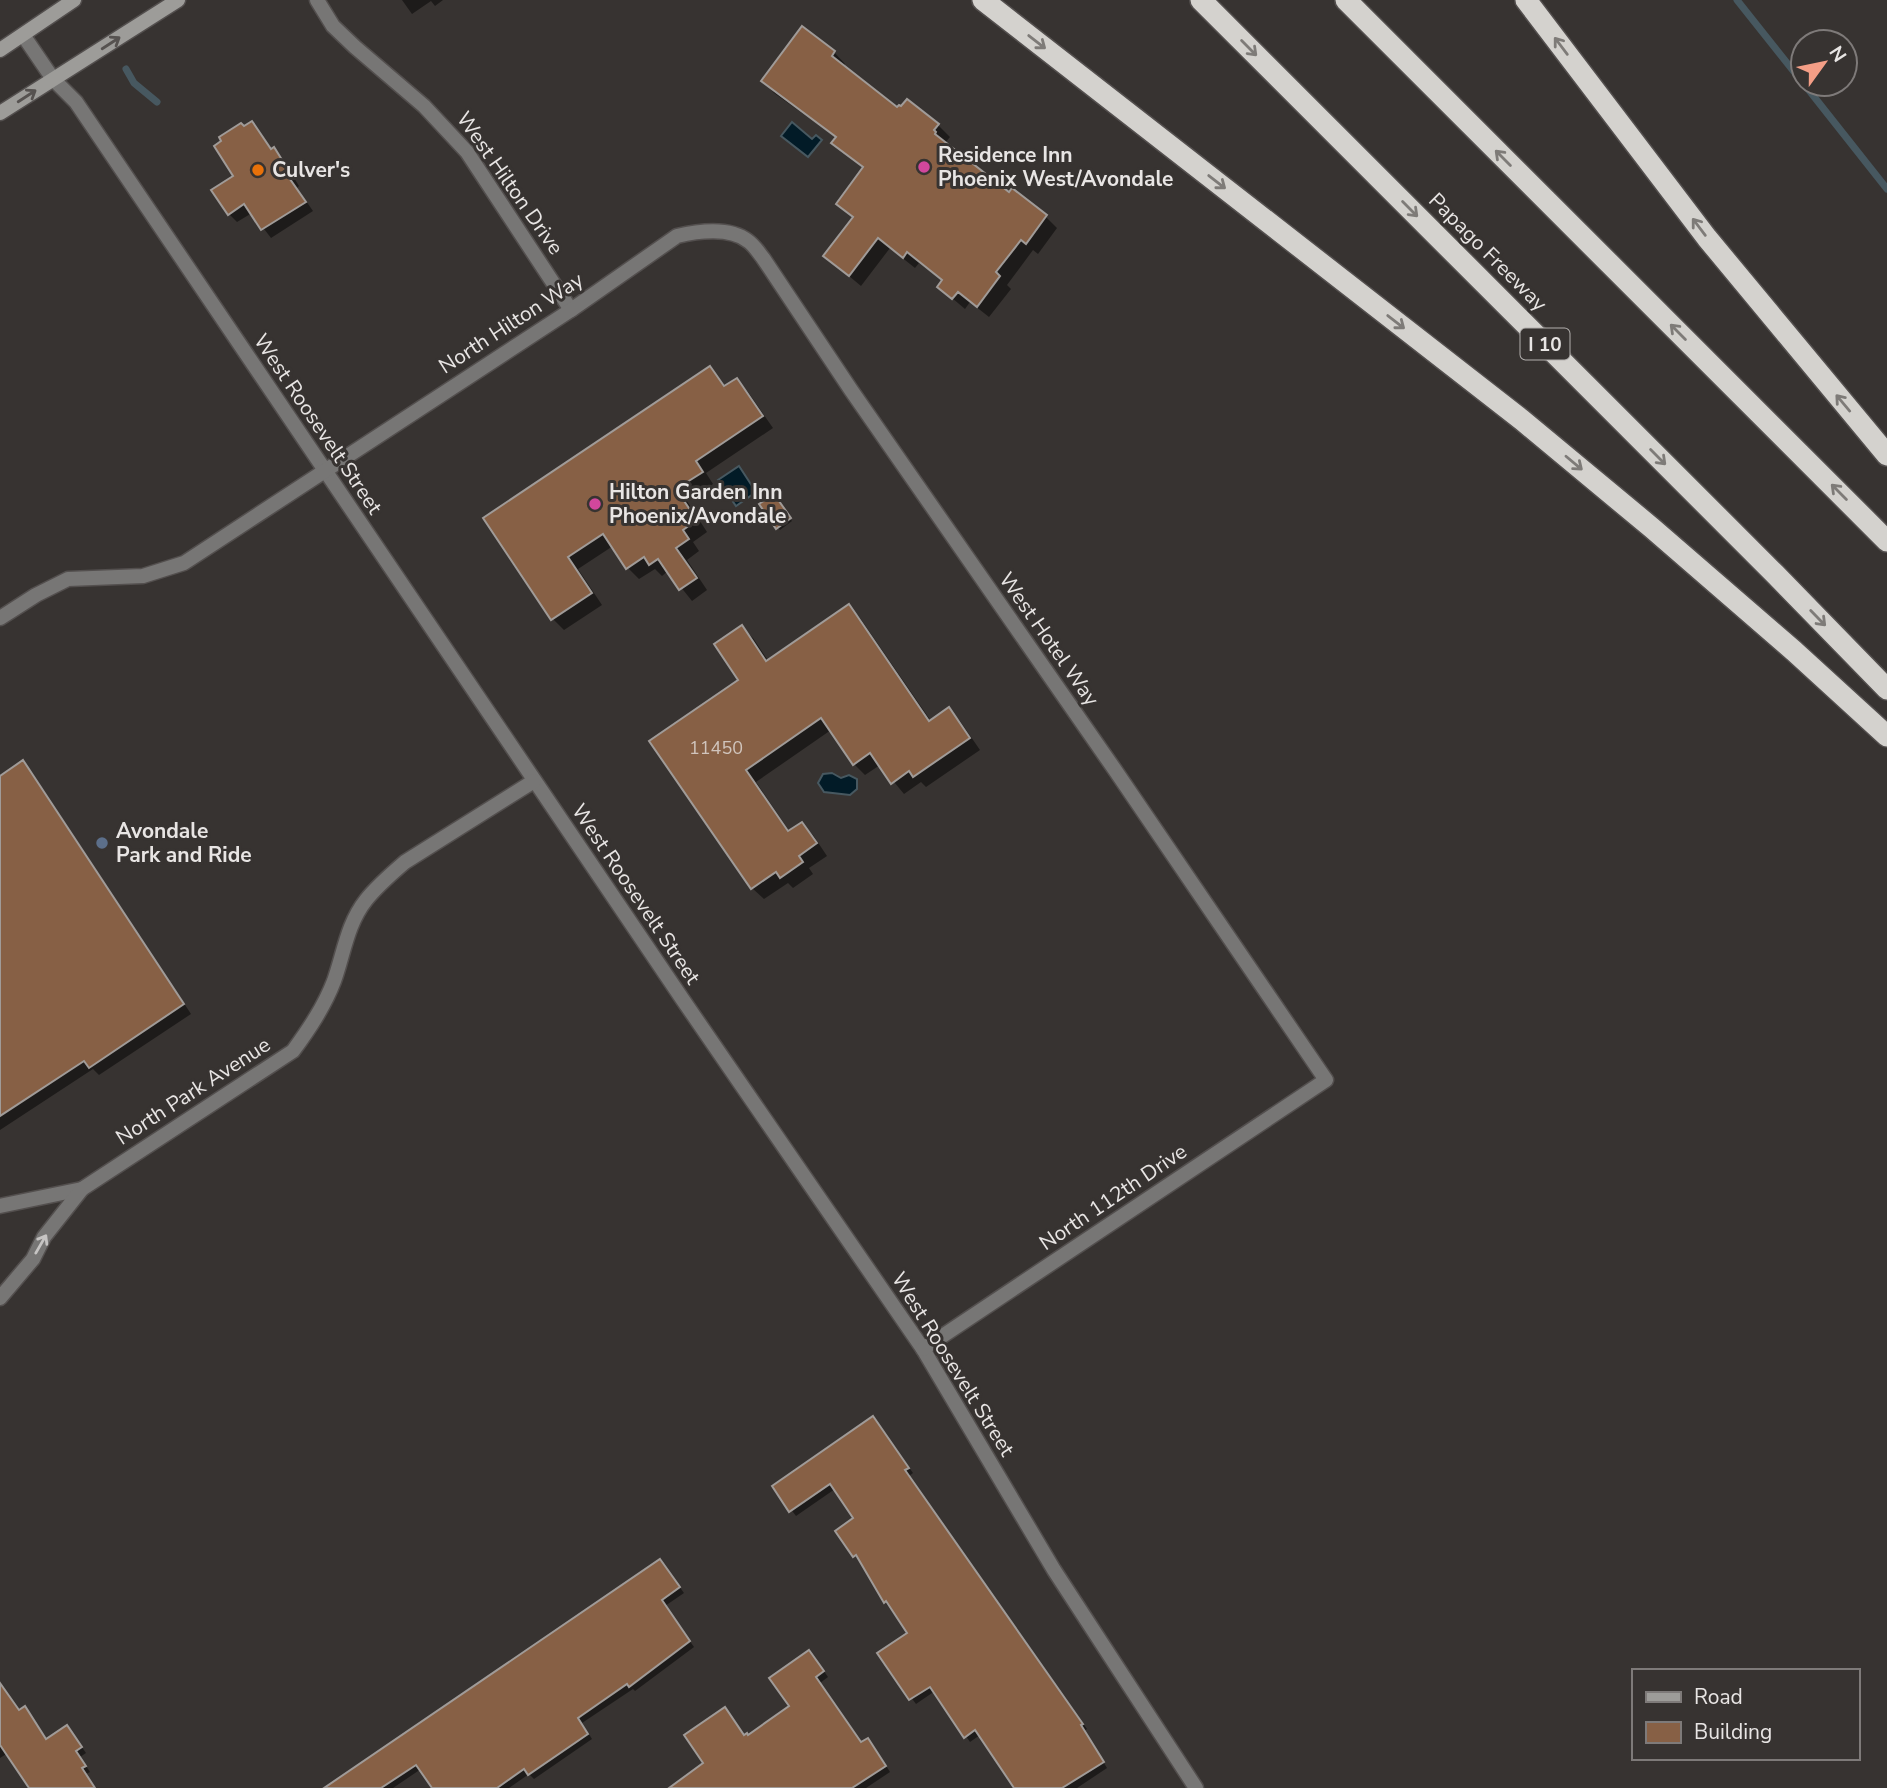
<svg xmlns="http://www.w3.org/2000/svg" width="1887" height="1788" font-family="'Nunito Sans',sans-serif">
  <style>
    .water { fill: #021b27; stroke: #475860; stroke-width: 2 }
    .shadow { fill: #0007 }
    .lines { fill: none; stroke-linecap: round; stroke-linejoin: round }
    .stream { stroke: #475860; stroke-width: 7 }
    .building { fill: #876045; stroke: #a09b98; stroke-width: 2 }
    .minor-casing { stroke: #534f4e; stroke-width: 17 }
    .secondary-casing { stroke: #534f4e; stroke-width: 17 }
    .motorway-casing { stroke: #534f4e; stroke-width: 24 }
    .minor { stroke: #777675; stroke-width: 14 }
    .secondary { stroke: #9d9c99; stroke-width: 14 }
    .motorway { stroke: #d4d2ce; stroke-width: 21 }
    .oneway { stroke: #7e7b78 }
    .oneway2 { stroke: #565250 }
    .oneway3 { stroke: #c6c4c3 }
    .hotel-dot { fill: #d1479c; stroke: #373331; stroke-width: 2.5 }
    .food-dot { fill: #e8710a; stroke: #373331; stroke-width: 2.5 }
    .service-dot { fill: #5c6f8a; stroke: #373331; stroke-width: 2.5 }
    .labels { text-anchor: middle; stroke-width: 6; stroke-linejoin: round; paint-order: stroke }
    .number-label { font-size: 18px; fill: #d0c4bc }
    .shield { fill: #373331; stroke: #b3b0ae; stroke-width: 2 }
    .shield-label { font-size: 19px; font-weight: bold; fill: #e8e5e4 }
    .poi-label { font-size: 21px; font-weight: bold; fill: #e8e5e4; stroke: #373331; text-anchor: start }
    .street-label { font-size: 21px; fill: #e8e5e4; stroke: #373331 }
  </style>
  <rect width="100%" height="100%" fill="#373331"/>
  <g class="water">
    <polygon points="792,122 812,139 816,135 822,140 808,157 781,136"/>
    <polygon points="739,466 756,492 736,506 718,480"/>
    <polygon points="832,773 841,778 849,775 857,779 857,789 850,795 824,792 818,783 823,774"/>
  </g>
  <g class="shadow">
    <polygon points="402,0 443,0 435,6 431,1 412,14"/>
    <polygon points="834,52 845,64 843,67 898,109 902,108 907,101 938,125 950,137 945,143 1009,195 1046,217 1057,228 1038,254 1033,250 1007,285 1011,289 989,317 970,302 965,309 939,287 943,281 919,263 915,268 890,248 861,286 825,256 854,218 838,203 864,169 834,142 837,138 774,93 763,81"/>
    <polygon points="252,123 273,150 282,158 299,186 297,188 313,211 271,238 252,213 237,222 229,214 244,128"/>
    <polygon points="710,368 726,387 737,380 748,392 773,428 706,473 713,484 687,501 707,532 693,542 699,551 687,560 707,590 692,601 668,571 662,576 655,569 639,579 628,568 613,546 578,569 602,605 564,630 553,619 486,519"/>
    <polygon points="776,498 792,521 780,530 778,528"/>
    <polygon points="849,606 860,618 931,721 949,709 960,721 980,750 926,787 921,782 904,794 880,765 865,775 854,764 831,730 756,782 790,832 802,824 813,835 827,856 809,868 813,874 793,888 788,883 764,899 752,888 741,680 741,627 753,638 769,662"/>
    <polygon points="23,763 32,772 191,1014 99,1075 93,1069 0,1130 0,778"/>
    <polygon points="878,1424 913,1473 909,1476 1087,1729 1084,1731 1107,1768 1077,1788 1015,1788 980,1735 970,1742 935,1691 916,1704 879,1654 909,1634 885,1602 861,1560 854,1556 838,1531 856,1519 835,1489 796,1516 774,1487"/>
    <polygon points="665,1567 684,1593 665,1606 694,1647 635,1691 633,1689 582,1723 592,1739 534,1779 529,1774 509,1788 434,1788 421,1769 393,1788 327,1788"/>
    <polygon points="814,1657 828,1677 820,1683 862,1743 868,1740 873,1745 890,1772 866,1788 671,1788 792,1706"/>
    <polygon points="0,1683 20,1712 25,1708 30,1714 47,1741 72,1733 86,1753 80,1757 90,1772 86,1774 95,1788 31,1788 8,1753 0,1758"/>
  </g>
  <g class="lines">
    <g class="stream">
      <polyline points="1737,0 1803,83"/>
      <polyline points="126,69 134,83 157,102"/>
      <polyline points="1804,84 1887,189"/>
    </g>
  </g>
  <g class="building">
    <polygon points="802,26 835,51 832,56 897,107 899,105 901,106 907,99 939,124 934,130 936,132 935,134 1009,192 1012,188 1047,215 1026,244 1021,240 996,272 1000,276 977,307 958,292 952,299 937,287 942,280 907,252 903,258 878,238 849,276 823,256 853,217 836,204 863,167 831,143 836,137 761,81"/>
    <polygon points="252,121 271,149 274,147 284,163 292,177 290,179 306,202 261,230 244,204 228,215 211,190 233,176 214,146 221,141 219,137 241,123 244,126"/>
    <polygon points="710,366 724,386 737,378 763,416 696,461 703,472 676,489 697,520 683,530 689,539 676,548 697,578 679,590 658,559 649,565 644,557 626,569 603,534 568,557 592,593 551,620 483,518"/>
    <polygon points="774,494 791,518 776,529 759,504"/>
    <polygon points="849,604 929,721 949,707 970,738 913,777 909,771 891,784 870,753 853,765 821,718 746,770 788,831 802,822 817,843 799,856 803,862 780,878 776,872 751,889 649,741 738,680 714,644 742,625 766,661"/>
    <polygon points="23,760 184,1004 89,1068 84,1061 0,1116 0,776"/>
    <polygon points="873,1416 909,1468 905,1470 1083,1724 1081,1725 1104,1762 1062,1788 1014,1788 975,1730 964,1738 930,1687 909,1700 877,1653 907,1633 886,1601 884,1603 856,1555 853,1557 835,1531 853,1518 830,1484 789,1512 772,1486"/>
    <polygon points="660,1559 680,1587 662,1600 690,1641 629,1687 627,1684 578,1718 588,1734 528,1775 524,1769 497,1788 432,1788 416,1765 381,1788 324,1788"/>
    <polygon points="809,1650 824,1671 816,1677 861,1742 868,1738 886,1766 852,1788 669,1788 703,1763 684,1735 725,1707 744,1735 747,1733 748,1735 789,1706 769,1678"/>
    <polygon points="0,1683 19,1710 25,1706 46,1739 67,1725 82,1747 76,1751 86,1766 82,1768 95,1788 29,1788 0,1745"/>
  </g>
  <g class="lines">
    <g class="minor-casing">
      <g id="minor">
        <polyline points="317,0 333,26 355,47 424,106 467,152 571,310"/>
        <polyline points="23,35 53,79 76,102 683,1000 923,1349 1054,1570 1196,1788"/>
        <path d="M0 618 36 595 68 579 143 576 184 563 571 310 677 236C698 231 730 227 748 241 754 245 759 253 763 258L851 390 1115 770 1326 1080 923 1349"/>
        <polyline points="0,1206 82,1189"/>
        <path d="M0 1298 33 1259 44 1237 82 1189 293 1051C309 1029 324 1007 334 981 344 953 347 924 366 900 377 886 391 874 405 862L534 781"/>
      </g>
    </g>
    <g class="secondary-casing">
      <g id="secondary">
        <polyline points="0,50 74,0"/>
        <polyline points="0,113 178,0"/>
      </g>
    </g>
    <g class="motorway-casing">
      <g id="motorway">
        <polyline points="983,0 1522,420 1652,528 1794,651 1887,736"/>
        <polyline points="1201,0 1775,574 1887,689"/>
        <polyline points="1346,0 1887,541"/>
        <polyline points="1526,0 1707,238 1887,455"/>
      </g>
    </g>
    <use href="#minor" class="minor"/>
    <use href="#secondary" class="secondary"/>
    <use href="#motorway" class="motorway"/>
  </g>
  <defs><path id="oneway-shaft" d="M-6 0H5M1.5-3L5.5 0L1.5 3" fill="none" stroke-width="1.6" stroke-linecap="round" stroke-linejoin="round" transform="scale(1.75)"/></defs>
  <g class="oneway">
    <use href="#oneway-shaft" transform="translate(1037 42) rotate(38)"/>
    <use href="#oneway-shaft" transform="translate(1561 46) rotate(-127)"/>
    <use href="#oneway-shaft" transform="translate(1249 48) rotate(45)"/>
    <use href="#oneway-shaft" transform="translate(1503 158) rotate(-135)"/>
    <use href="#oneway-shaft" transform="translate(1217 182) rotate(38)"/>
    <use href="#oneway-shaft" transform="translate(1410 209) rotate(45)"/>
    <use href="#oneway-shaft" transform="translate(1699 227) rotate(-127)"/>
    <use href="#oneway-shaft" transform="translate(1396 322) rotate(38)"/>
    <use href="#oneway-shaft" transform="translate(1678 332) rotate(-135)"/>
    <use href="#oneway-shaft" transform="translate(1843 403) rotate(-130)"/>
    <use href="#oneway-shaft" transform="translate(1658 457) rotate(45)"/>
    <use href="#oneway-shaft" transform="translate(1574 463) rotate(40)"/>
    <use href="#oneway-shaft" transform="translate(1839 492) rotate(-135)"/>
    <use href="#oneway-shaft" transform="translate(1818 618) rotate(46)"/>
  </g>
  <g class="oneway2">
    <use href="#oneway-shaft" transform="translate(111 43) rotate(-33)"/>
    <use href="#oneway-shaft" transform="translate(27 96) rotate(-33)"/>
  </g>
  <use class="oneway3" href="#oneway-shaft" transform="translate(41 1244) rotate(-60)"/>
  <g class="hotel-dot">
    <circle cx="924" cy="167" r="7"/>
    <circle cx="595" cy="504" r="7"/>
  </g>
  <circle class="food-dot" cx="258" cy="170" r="7"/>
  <circle class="service-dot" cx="102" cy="843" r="7"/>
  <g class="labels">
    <g class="number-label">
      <text x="716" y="754">11450</text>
    </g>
    <rect class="shield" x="1520.5" y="328.5" width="49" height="31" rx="5"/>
    <g class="shield-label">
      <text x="1545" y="351">I 10</text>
    </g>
    <g class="poi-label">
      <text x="938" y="162">Residence Inn<tspan x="938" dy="24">Phoenix West/Avondale</tspan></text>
      <text x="272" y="177">Culver's</text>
      <text x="609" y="499">Hilton Garden Inn<tspan x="609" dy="24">Phoenix/Avondale</tspan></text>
      <text x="116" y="838">Avondale<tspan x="116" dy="24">Park and Ride</tspan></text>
    </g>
    <g class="street-label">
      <text transform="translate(510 183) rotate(55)" y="7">West Hilton Drive</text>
      <text transform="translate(1488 252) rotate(45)" y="7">Papago Freeway</text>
      <text transform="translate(511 323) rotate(-33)" y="7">North Hilton Way</text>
      <text transform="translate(318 424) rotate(56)" y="7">West Roosevelt Street</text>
      <text transform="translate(1049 639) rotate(55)" y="7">West Hotel Way</text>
      <text transform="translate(636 894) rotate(56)" y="7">West Roosevelt Street</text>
      <text transform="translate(193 1091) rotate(-33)" y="7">North Park Avenue</text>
      <text transform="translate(1113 1197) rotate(-34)" y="7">North 112th Drive</text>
      <text transform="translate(953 1364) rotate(58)" y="7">West Roosevelt Street</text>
    </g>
  </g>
  <rect x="1632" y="1669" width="228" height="91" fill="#373331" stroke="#7e7a79" stroke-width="2"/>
  <rect x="1646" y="1692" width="35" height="10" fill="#9d9c99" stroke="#7e7a79" stroke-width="2"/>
  <text x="1694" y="1704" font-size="21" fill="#e8e5e4">Road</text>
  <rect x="1646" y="1722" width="35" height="21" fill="#876045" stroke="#7e7a79" stroke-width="2"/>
  <text x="1694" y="1739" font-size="21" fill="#e8e5e4">Building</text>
  <g transform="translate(1824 63) rotate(57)"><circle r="33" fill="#373331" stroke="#7e7a79" stroke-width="2"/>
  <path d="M0-5L12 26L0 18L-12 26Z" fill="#f49e86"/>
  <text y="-10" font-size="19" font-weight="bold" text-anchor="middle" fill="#e8e5e4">N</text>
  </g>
</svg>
